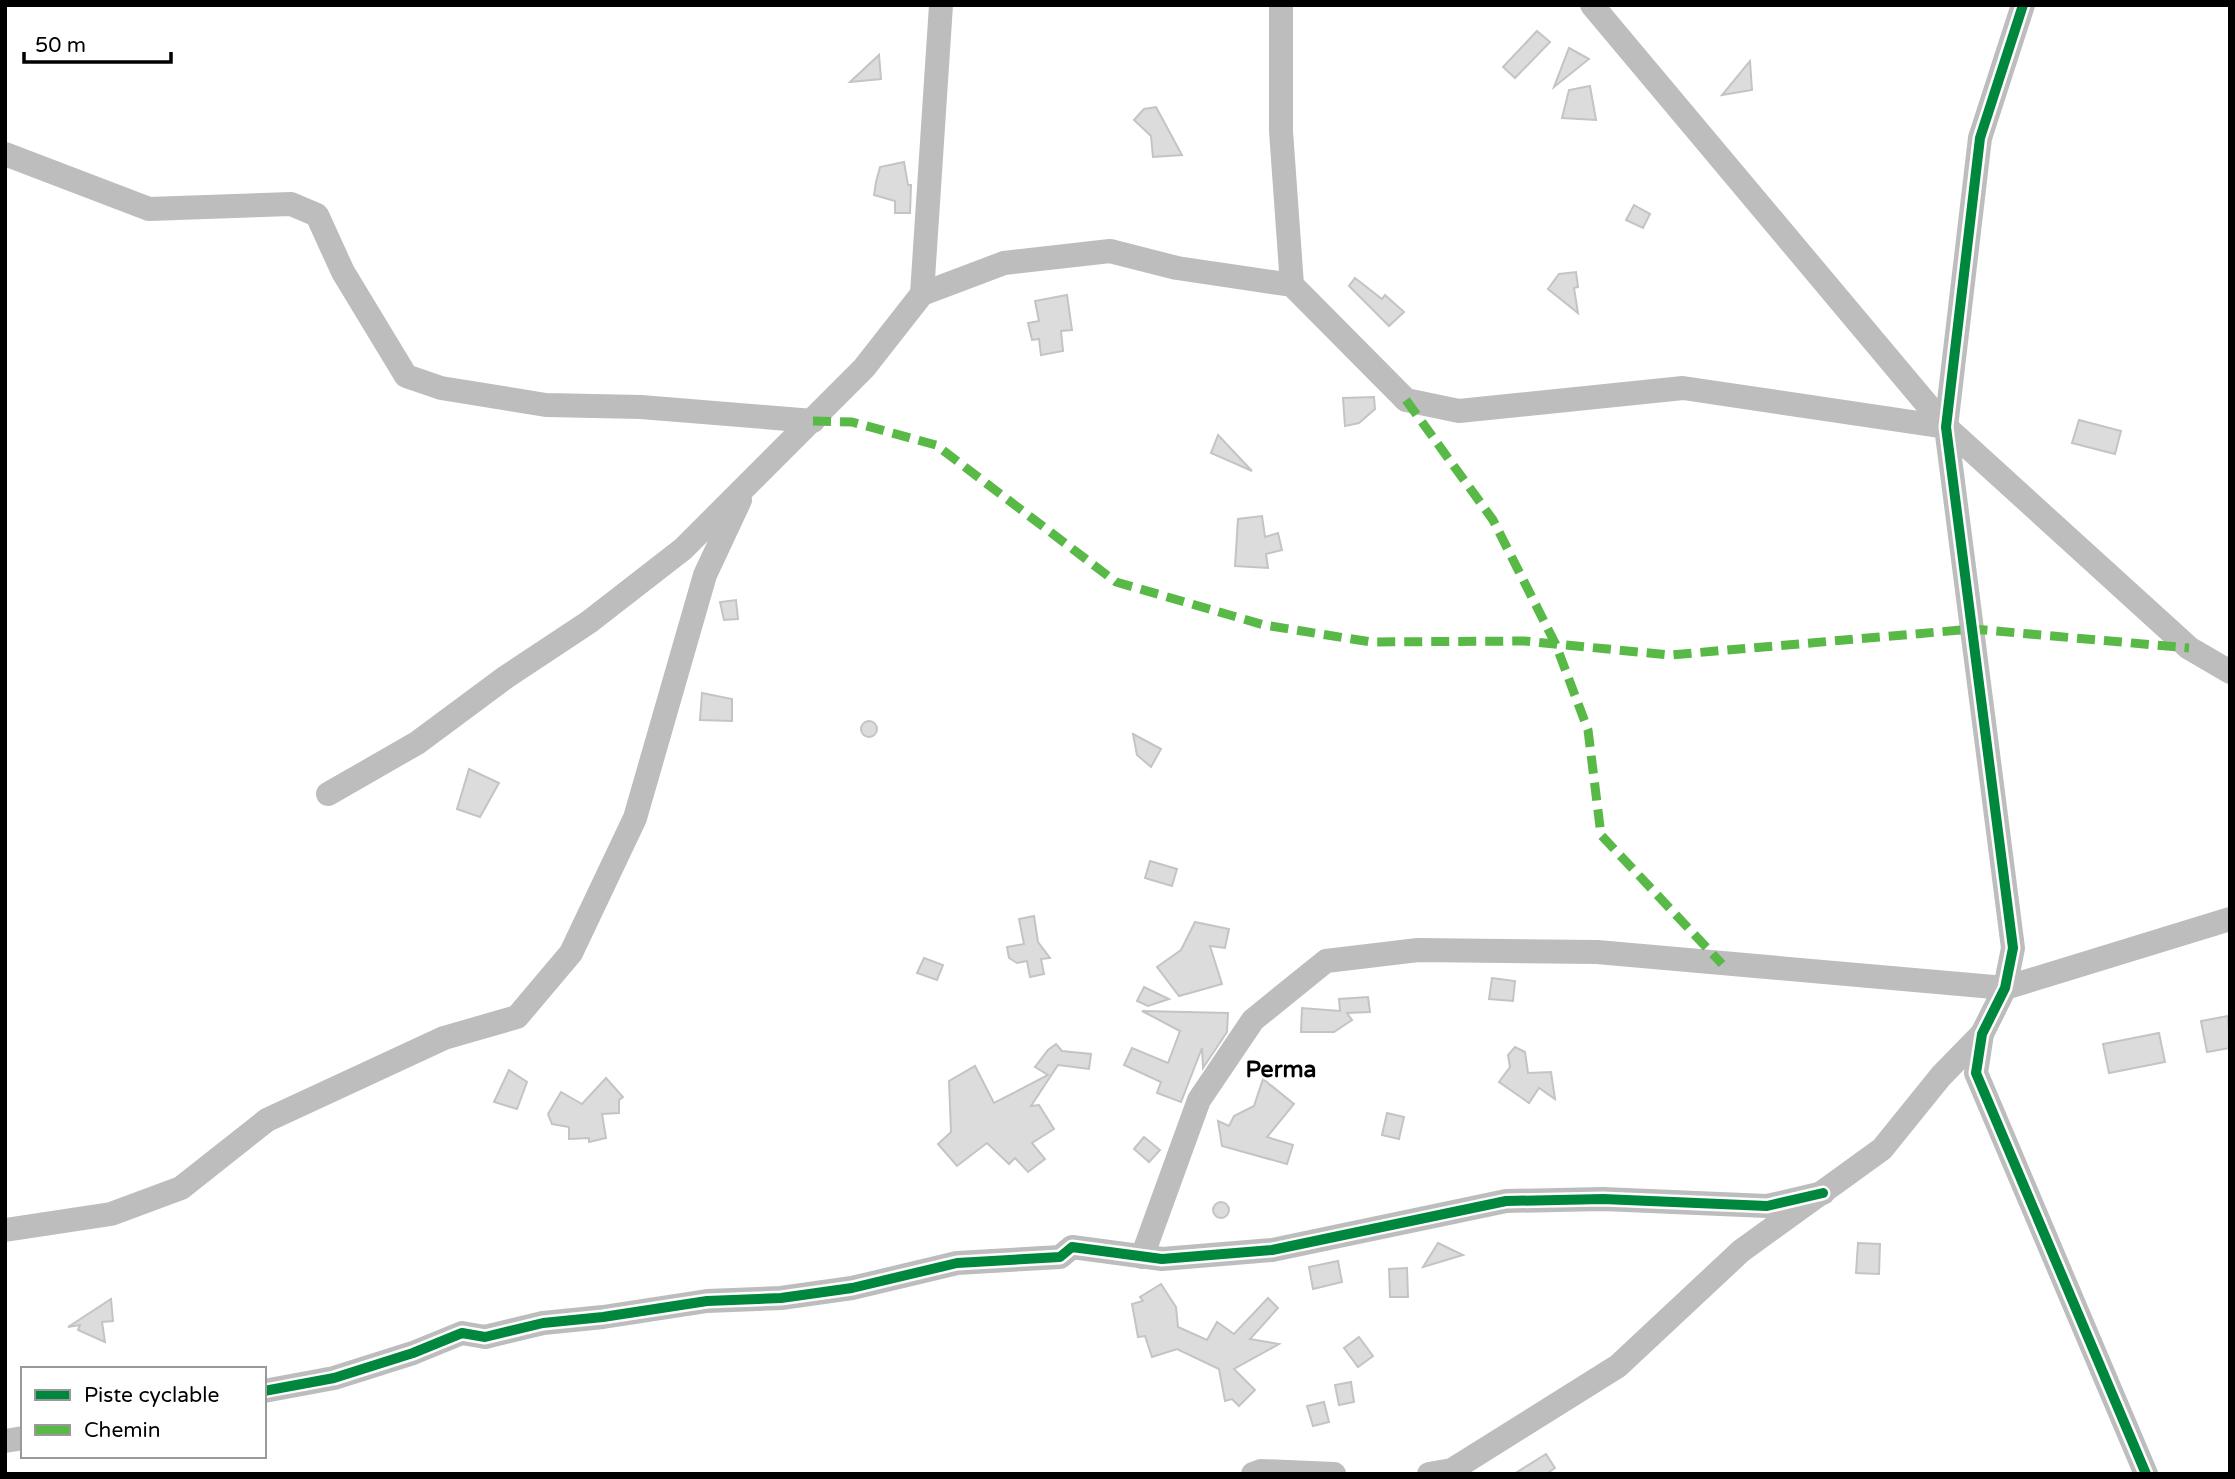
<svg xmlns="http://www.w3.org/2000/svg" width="2235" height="1479" font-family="'Varela Round',sans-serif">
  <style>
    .building { fill: #dcdcdc; stroke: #c4c4c4; stroke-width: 2 }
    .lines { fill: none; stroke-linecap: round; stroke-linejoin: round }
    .minor { stroke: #bdbdbd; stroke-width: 24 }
    .quiet { stroke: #58b947; stroke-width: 9; stroke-dasharray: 18 9; stroke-linecap: butt }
    .cycleway-casing { stroke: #fff; stroke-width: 15 }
    .cycleway { stroke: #00873e; stroke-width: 10 }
    .labels { text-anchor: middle; stroke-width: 5; stroke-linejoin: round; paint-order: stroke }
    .quarter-label { font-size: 23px; font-weight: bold; fill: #000; stroke: #fff }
  </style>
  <rect width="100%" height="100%" fill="#fff"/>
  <g class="building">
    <polygon points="1537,31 1550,42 1515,78 1503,67"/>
    <polygon points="1569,48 1589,59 1554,87"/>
    <polygon points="879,55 881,79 850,82"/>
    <polygon points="1750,61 1752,90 1722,95"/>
    <polygon points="1590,86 1596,120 1562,118 1569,90"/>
    <polygon points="1156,107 1182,155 1153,157 1151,136 1134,120 1144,109"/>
    <polygon points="904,162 908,185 911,185 910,213 895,213 895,201 874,195 876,182 880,167"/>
    <polygon points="1634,205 1650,214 1643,228 1626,220"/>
    <polygon points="1576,272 1578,287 1574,288 1578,313 1548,289 1559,274"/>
    <polygon points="1355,278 1382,299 1385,295 1404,312 1389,326 1349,286"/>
    <polygon points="1067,295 1072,330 1061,331 1063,351 1041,355 1039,339 1032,340 1028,323 1039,321 1035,301"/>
    <polygon points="1374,397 1375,409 1359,423 1345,426 1343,398"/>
    <polygon points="2079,420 2121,431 2115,454 2072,443"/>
    <polygon points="1218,435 1252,471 1211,453"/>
    <polygon points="1262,516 1265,537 1278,533 1282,550 1266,554 1268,568 1235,566 1238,519"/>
    <polygon points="736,600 738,619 724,620 720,602"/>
    <polygon points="702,693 732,699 732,721 700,720"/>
    <circle cx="869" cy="729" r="8"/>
    <polygon points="1133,734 1161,749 1151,767 1137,755"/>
    <polygon points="469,769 499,783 480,817 457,809"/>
    <polygon points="1150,861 1177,869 1172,886 1145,878"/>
    <polygon points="1034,916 1038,942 1050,958 1041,959 1044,974 1030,977 1027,961 1017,963 1009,958 1007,947 1024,944 1019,919"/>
    <polygon points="1195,922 1229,929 1225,948 1210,946 1222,984 1179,996 1157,967 1181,950"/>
    <polygon points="924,958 943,965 937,980 917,973"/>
    <polygon points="1492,978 1515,981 1513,1001 1489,999"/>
    <polygon points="1144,987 1169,999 1148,1006 1137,1001"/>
    <polygon points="1368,997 1370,1012 1347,1013 1352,1020 1334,1032 1301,1032 1302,1008 1340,1011 1339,999"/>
    <polygon points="1142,1011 1228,1013 1227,1032 1203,1068 1202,1048 1181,1102 1157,1093 1161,1082 1124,1065 1132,1048 1168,1063 1180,1031"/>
    <polygon points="2228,1016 2230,1048 2207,1052 2201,1021"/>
    <polygon points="2159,1033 2165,1062 2109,1073 2103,1044"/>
    <polygon points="1056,1044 1062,1051 1091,1054 1089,1069 1058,1065 1031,1106 1039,1105 1054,1129 1032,1143 1045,1159 1028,1172 1015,1158 1009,1164 987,1143 957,1166 938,1144 951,1132 949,1081 975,1066 994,1103 1048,1075 1035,1067 1048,1050"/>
    <polygon points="1515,1047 1525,1052 1528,1073 1551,1072 1555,1099 1539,1088 1529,1103 1499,1082 1510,1067 1508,1055"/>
    <polygon points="509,1070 527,1082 517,1109 494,1102"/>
    <polygon points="606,1078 623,1097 619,1100 619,1113 602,1114 606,1138 589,1142 589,1138 569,1139 569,1127 552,1124 548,1114 561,1092 582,1104"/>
    <polygon points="1263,1079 1294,1104 1267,1137 1293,1145 1287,1164 1222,1146 1218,1121 1229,1126 1234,1116 1254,1106"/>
    <polygon points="1387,1113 1404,1117 1399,1139 1382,1135"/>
    <polygon points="1144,1137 1160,1150 1149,1162 1134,1149"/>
    <circle cx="1221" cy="1210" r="8"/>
    <polygon points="1438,1243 1463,1255 1423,1267"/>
    <polygon points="1858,1243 1880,1244 1879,1274 1856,1273"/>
    <polygon points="1338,1261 1342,1282 1313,1289 1309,1267"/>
    <polygon points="1407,1268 1408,1297 1390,1297 1389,1269"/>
    <polygon points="1161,1284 1176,1307 1178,1327 1207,1340 1217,1322 1234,1334 1268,1298 1278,1308 1250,1339 1279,1344 1234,1369 1255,1390 1239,1406 1232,1399 1225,1401 1219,1369 1177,1349 1152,1357 1145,1336 1138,1337 1132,1304 1143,1301 1140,1297"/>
    <polygon points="111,1299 113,1321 102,1322 105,1342 78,1330 80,1325 68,1327"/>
    <polygon points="1359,1337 1373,1356 1358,1367 1344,1348"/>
    <polygon points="1351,1382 1354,1402 1339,1405 1335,1385"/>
    <polygon points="1324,1402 1329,1422 1313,1426 1307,1406"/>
    <polygon points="1546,1454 1555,1468 1546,1474 1514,1474"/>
  </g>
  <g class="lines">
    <g class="minor">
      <polyline points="1281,5 1281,131 1292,285 1406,400 1459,411 1683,388 1946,427"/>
      <polyline points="1592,5 1946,427 2189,648 2230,672"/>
      <polyline points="2023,5 1980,138 1946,427 2013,948 2005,988 1982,1034 1976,1073 2146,1474"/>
      <polyline points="5,154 149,209 291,204 317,215 343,272 406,376 441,388 546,405 641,407 813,421"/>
      <polyline points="922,294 941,5"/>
      <polyline points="328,794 417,743 506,677 589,622 683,549 864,368 922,294 1004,263 1110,251 1177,268 1292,285"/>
      <polyline points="5,1230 111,1214 181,1188 267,1120 444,1038 517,1017 571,953 635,818 705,575 740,500"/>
      <polyline points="1142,1257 1199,1100 1253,1020 1326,961 1418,950 1597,952 2005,988 2230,919"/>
      <polyline points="264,1391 334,1378 413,1353 462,1333 485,1337 543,1323 603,1317 707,1301 781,1298 852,1288 957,1263 1060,1257 1072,1247 1162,1259 1272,1250 1506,1201 1603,1199 1767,1206 1823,1193"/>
      <polyline points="5,1441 23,1438"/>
      <polyline points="1253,1474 1261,1471 1334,1474"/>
      <polyline points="1429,1474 1452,1470 1618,1366 1741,1251 1882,1149 1941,1076 1982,1034"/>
    </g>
    <g class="quiet">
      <polyline points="1406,400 1493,520 1556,645 1588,730 1601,835 1722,964"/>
      <polyline points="813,421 852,422 936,445 1116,582 1264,625 1371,642 1524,641 1670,655 1973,629 2189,648"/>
    </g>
    <g class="cycleway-casing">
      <g id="cycleway">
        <polyline points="2023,5 1980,138 1946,427 2013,948 2005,988 1982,1034 1976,1073 2146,1474"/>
        <polyline points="264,1391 334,1378 413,1353 462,1333 485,1337 543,1323 603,1317 707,1301 781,1298 852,1288 957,1263 1060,1257 1072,1247 1162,1259 1272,1250 1506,1201 1603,1199 1767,1206 1823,1193"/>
      </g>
    </g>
    <use href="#cycleway" class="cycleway"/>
  </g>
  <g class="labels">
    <g class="quarter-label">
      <text x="1281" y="1077">Perma</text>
    </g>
  </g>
  <rect width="2235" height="1479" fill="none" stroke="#000000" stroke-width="14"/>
  <rect x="21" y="1367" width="245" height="91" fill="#ffffff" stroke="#999999" stroke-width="2"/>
  <rect x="35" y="1390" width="35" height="10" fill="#00873e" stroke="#999999" stroke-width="2"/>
  <text x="84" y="1402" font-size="21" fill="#000000">Piste cyclable</text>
  <rect x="35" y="1425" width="35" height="10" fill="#58b947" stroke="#999999" stroke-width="2"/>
  <text x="84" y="1437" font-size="21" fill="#000000">Chemin</text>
  <path d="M24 52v10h147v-10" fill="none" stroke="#000000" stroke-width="3.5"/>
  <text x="35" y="52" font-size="21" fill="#000000" stroke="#ffffff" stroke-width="5" paint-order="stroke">50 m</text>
</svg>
